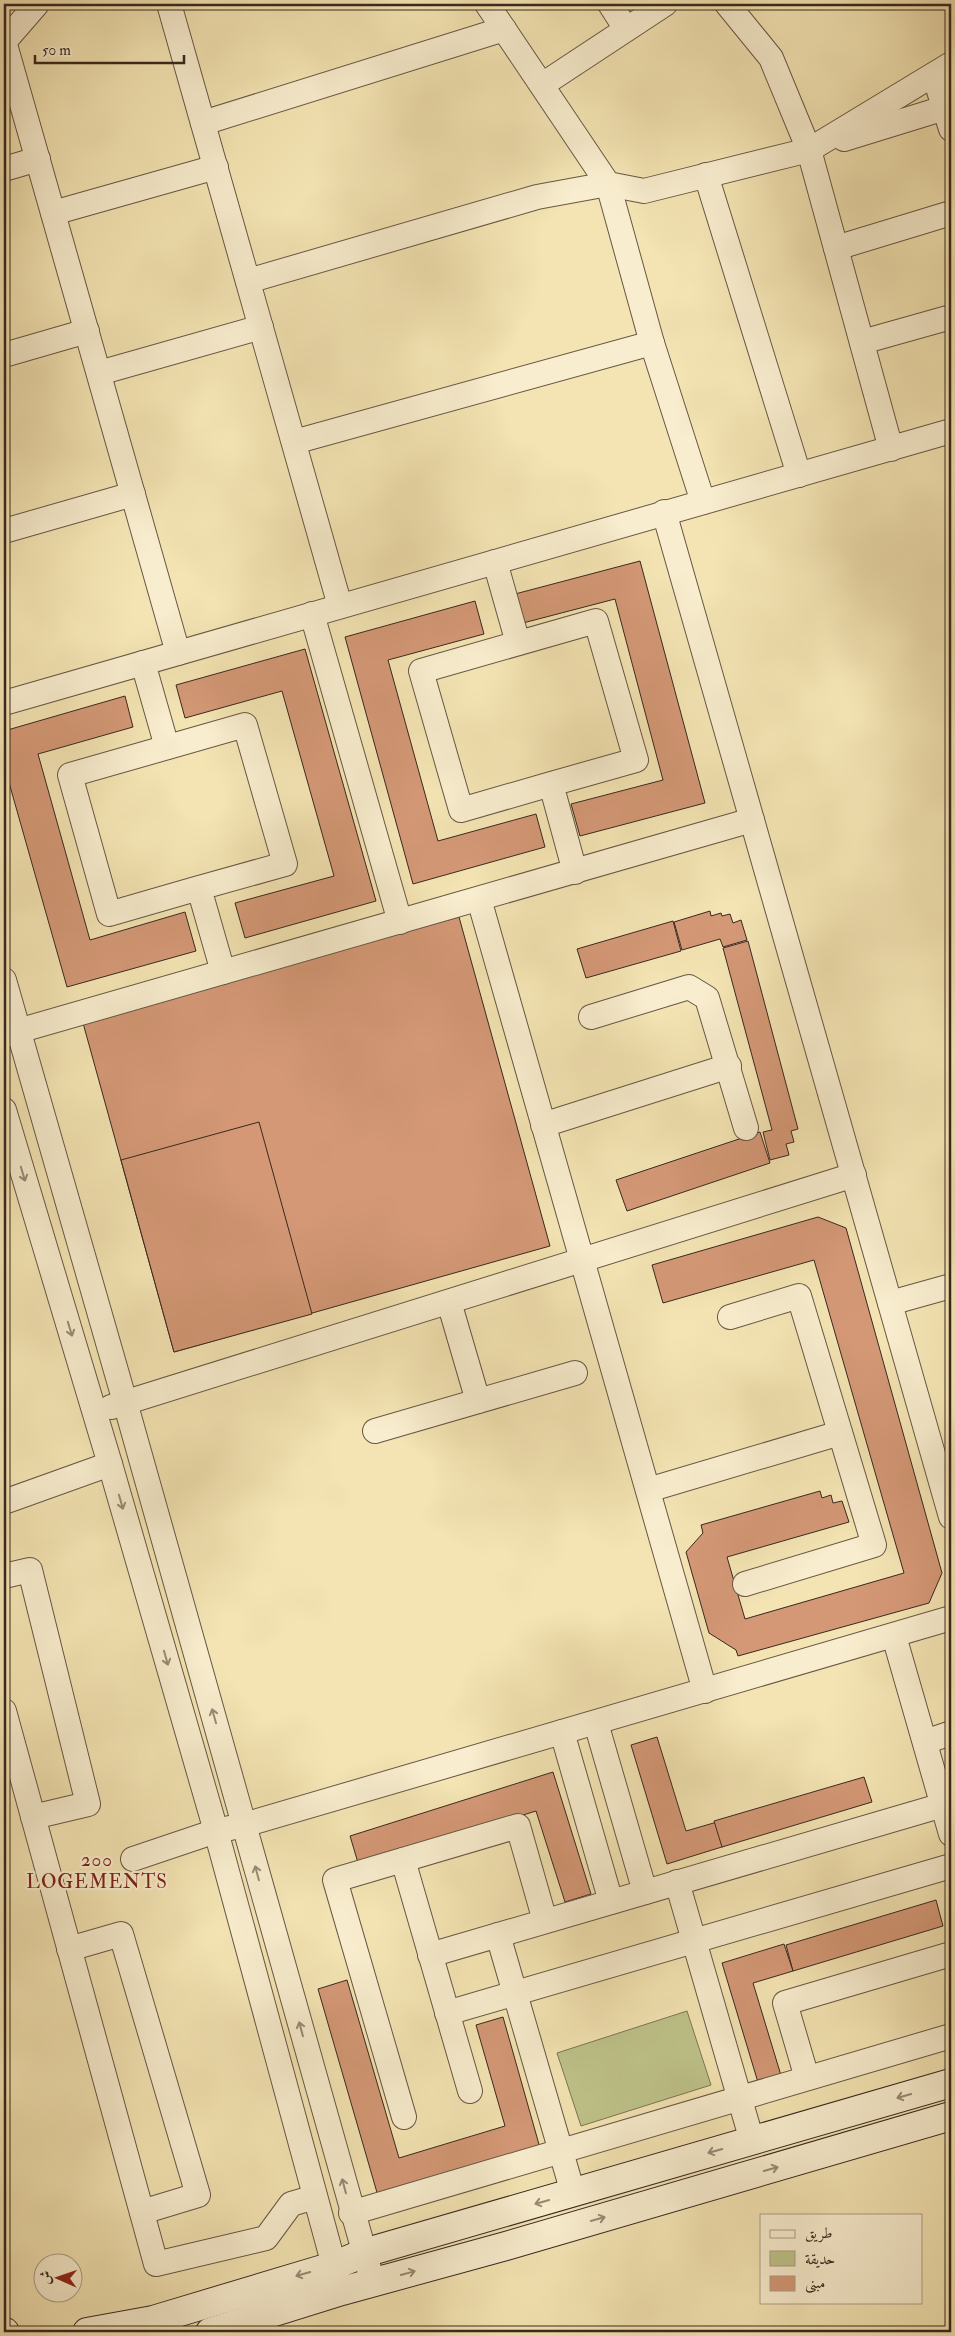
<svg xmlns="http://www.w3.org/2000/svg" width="955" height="2336" font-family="'IM FELL Double Pica',Amiri,serif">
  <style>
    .green { fill: #bec38a; stroke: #7b7654 }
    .building { fill: #d49876; stroke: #38281f }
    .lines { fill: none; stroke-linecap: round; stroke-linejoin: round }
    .minor-casing { stroke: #675744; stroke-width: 26 }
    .secondary-casing { stroke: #38281f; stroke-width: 30 }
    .minor { stroke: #f8edce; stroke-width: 24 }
    .secondary { stroke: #f8edce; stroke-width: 28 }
    .oneway { stroke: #988a76 }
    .labels { text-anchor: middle; stroke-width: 4.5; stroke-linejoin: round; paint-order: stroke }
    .quarter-label { font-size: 19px; letter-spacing: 1px; fill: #7a1f14; stroke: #f8edce }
  </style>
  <rect width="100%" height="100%" fill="#f4e4b3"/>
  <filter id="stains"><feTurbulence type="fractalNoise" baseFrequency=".004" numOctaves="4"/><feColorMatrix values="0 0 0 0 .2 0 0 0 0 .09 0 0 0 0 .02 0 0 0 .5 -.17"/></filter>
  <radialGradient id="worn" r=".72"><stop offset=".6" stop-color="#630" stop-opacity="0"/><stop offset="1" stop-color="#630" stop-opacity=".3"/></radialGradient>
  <polygon class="green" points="687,2011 711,2085 581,2126 557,2053"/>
  <g class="building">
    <polygon points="640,561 705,803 580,836 571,804 663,780 615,599 523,623 515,594"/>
    <polygon points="475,601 484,634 388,660 438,841 536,814 545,847 413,884 345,637"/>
    <polygon points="305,649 376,901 245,938 235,903 334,876 282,691 185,718 176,685"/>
    <polygon points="125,696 133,727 38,754 90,940 185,912 196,951 67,987 4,765 4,731"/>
    <polygon points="710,911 711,916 721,913 722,916 730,914 733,923 741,920 747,940 723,947 720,939 682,950 674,922"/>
    <polygon points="459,917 550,1246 174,1352 83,1023"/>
    <polygon points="673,921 681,951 586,978 577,949"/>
    <polygon points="748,941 798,1129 791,1131 794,1142 786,1144 789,1155 770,1160 763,1132 772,1130 723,948"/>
    <polygon points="259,1122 312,1314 174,1352 121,1160"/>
    <polygon points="760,1132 770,1163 627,1211 616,1180"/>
    <polygon points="818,1217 846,1228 942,1573 929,1603 738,1656 736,1650 709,1633 686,1552 703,1533 701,1525 820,1491 822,1498 831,1495 833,1503 842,1501 849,1522 727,1557 745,1619 904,1573 814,1260 663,1303 652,1265"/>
    <polygon points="657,1737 686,1831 717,1822 725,1846 667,1864 631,1745"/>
    <polygon points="553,1772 591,1894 565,1902 536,1811 359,1866 350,1836"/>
    <polygon points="864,1777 872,1802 722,1847 714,1821"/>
    <polygon points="936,1900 943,1926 793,1971 786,1945"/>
    <polygon points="784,1944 793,1971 753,1983 783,2082 760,2089 722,1963"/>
    <polygon points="347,1980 399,2158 505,2126 476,2025 503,2017 540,2148 378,2196 318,1989"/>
  </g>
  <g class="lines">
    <g class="minor-casing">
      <g id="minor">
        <polyline points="169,4 340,606"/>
        <polyline points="487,4 608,184 652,343 703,502"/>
        <polyline points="610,4 626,29"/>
        <polyline points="727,4 771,58 809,150 891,449"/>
        <polyline points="4,41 178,653"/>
        <polyline points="4,42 37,4"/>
        <polyline points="934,75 951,129"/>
        <polyline points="542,85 665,4"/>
        <polyline points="203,123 504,29"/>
        <polyline points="844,139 951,106"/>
        <polyline points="4,169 38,159"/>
        <polyline points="706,175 799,475"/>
        <polyline points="53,213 216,167"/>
        <polyline points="836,248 951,213"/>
        <polyline points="248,281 537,197 608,184 644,191 809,150 951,64"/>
        <polyline points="862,342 951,317"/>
        <polyline points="4,355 87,331"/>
        <polyline points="99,373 261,327"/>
        <polyline points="294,442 652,343"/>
        <polyline points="664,512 951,1517"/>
        <polyline points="4,531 133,494"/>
        <polyline points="495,562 518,643"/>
        <polyline points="312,614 400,922"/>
        <polyline points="143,663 167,747"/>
        <polyline points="4,703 951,431"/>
        <polyline points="551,784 636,760 596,621 421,671 461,810 551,784 575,872"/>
        <polyline points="199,888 285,864 245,725 70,775 109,914 199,888 223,972"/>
        <polyline points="479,899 705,1691"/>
        <polyline points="4,980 125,1402 373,2283"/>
        <polyline points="591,1017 689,987 707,998 746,1128"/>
        <polyline points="4,1035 752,820"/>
        <polyline points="4,1110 110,1464 216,1831 339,2284"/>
        <polyline points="543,1125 729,1066"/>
        <polyline points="449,1302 478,1401"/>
        <polyline points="890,1303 951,1286"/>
        <polyline points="730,1317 799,1296 874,1545 745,1584"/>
        <polyline points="111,1407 854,1175"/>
        <polyline points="375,1431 575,1373"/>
        <polyline points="648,1490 840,1433"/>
        <polyline points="4,1502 110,1464"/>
        <polyline points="4,1576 30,1570 88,1804 33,1817"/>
        <polyline points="894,1636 951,1834"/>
        <polyline points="4,1711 156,2264 266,2238 291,2204 315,2197"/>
        <polyline points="596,1723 645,1892"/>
        <polyline points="562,1732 611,1902"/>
        <polyline points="925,1742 951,1733"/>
        <polyline points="133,1859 216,1831 244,1825 951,1618"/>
        <polyline points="403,1860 470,2091"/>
        <polyline points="677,1882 752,2141"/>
        <polyline points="498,1935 573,2193"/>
        <polyline points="69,1949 121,1934 198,2195 142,2212"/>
        <polyline points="430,1955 943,1805"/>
        <polyline points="447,2013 951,1866"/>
        <polyline points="807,2078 785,2003 951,1954"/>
        <polyline points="404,2117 335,1880 518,1826 545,1921"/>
        <polyline points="351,2213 951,2036"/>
      </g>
    </g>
    <g class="secondary-casing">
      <g id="secondary">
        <polyline points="4,2332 5,2332"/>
        <polyline points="87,2332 153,2320 333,2266 364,2253 951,2083"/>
        <polyline points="210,2332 342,2291 506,2246 951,2116"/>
      </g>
    </g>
    <use href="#minor" class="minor"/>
    <use href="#secondary" class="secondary"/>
  </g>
  <defs><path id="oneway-shaft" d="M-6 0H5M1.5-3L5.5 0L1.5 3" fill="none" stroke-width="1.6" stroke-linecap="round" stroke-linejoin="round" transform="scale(1.25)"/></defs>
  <g class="oneway">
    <use href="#oneway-shaft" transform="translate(23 1174) rotate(73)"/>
    <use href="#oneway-shaft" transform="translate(70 1329) rotate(73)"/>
    <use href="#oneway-shaft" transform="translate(121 1502) rotate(74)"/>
    <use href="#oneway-shaft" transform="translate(166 1658) rotate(74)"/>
    <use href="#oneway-shaft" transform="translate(214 1716) rotate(-106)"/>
    <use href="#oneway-shaft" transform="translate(257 1873) rotate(-105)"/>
    <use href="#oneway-shaft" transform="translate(301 2029) rotate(-105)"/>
    <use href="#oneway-shaft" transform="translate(904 2096) rotate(164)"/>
    <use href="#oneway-shaft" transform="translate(715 2151) rotate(164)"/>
    <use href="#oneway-shaft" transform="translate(771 2169) rotate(-16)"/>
    <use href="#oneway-shaft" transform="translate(344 2186) rotate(-105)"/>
    <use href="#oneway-shaft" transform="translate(542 2202) rotate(164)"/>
    <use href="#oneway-shaft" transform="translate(598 2219) rotate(-16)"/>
    <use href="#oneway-shaft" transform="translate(408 2273) rotate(-15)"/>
    <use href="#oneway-shaft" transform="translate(303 2274) rotate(164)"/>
  </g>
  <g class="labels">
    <g class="quarter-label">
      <text x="97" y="1866">200<tspan x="97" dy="22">LOGEMENTS</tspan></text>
    </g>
  </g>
  <rect width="955" height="2336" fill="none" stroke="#f4e4b3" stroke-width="20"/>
  <rect x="5" y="5" width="945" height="2326" fill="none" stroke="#38281f" stroke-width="2.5"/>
  <rect x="10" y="10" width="935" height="2316" fill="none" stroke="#38281f"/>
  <rect x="760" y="2214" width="162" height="90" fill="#f8edce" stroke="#ab9e88"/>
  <rect x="770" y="2230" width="25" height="8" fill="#f8edce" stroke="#ab9e88"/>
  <text x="805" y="2238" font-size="15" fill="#38281f">طريق</text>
  <rect x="770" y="2251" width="25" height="15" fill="#bec38a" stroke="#ab9e88"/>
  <text x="805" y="2264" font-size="15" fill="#38281f">حديقة</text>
  <rect x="770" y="2276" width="25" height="15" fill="#d49876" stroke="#ab9e88"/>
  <text x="805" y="2288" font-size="15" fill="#38281f">مبنى</text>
  <g transform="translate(58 2278) rotate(272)"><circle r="24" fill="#f8edce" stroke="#ab9e88"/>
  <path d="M0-4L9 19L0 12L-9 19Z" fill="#8f2418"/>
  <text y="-8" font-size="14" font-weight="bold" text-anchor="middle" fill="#38281f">ش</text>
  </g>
  <path d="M35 55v8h149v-8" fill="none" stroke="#38281f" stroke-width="2.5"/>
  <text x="42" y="55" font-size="15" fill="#38281f" stroke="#f8edce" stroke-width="4" paint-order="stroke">50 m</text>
  <rect width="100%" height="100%" filter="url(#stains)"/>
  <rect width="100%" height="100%" fill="url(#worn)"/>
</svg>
